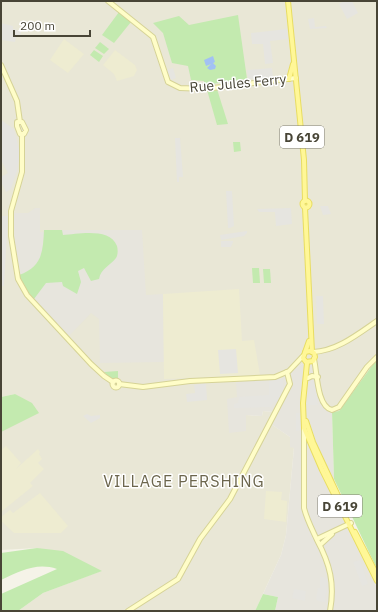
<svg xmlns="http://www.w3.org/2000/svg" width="378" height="612" font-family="'IBM Plex Sans',sans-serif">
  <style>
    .residential { fill: #e9e7d6 }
    .industrial { fill: #e7e5dd }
    .education { fill: #eeecd1 }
    .green { fill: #c3eaaf }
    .parking { fill: #e6e5e0 }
    .water { fill: #a2c1f3 }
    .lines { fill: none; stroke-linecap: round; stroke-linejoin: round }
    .secondary-casing { stroke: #d6d396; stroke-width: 6 }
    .primary-casing { stroke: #e8dd62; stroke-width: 6 }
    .secondary { stroke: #fffdc8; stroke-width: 4 }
    .primary { stroke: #fff797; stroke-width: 4 }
    .labels { text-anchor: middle; stroke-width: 3; stroke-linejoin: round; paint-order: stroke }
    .shield { fill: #fff; stroke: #7f7d72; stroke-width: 1 }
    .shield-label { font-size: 13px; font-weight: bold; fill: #484536 }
    .street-label { font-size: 14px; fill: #484536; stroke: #fff }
    .quarter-label { font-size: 16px; letter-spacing: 1px; fill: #6c664d; stroke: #fff }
  </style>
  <rect width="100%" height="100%" fill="#f5f3e8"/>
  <polygon class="residential" points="1,1 377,1 377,359 339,411 332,412 326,410 323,406 302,364 284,378 270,380 246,415 262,416 263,411 273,412 268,422 290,437 294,447 286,535 281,555 255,611 18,611 43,593 101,571 37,548 1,550 1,427 32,411 15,394 1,397"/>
  <g class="industrial">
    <polygon points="35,208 40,208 40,232 44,232 44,230 142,230 146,295 163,294 164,362 100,363 99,319 91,313 69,336 25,289 19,275 15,243 13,213 28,213"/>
    <polygon points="302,364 312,365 319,396 323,406 326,410 332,412 334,479 333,491 377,587 377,611 275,611 278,597 263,594 281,555 286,535 294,448 290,447 290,437 268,422 273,412 263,411 262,416 246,415 246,431 229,433 227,399 237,397 236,381 283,378"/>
  </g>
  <g class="education">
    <polygon points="64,39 84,54 68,73 50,60"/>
    <polygon points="115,50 135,65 137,70 134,76 117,81 114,74 103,65"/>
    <polygon points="239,289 242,341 254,340 260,375 164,379 163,294"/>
    <polygon points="6,446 21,463 16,469 38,449 40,452 39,454 42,459 38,463 44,469 30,483 33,486 1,512 1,450"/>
    <polygon points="266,491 282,492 281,500 287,501 286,522 264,519"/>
    <polygon points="40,493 68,526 61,533 14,533 1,521 1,517 10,510 13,513"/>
  </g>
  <g class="green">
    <polygon points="119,12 131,22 114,43 102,35"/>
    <polygon points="238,15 247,79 204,85 204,81 191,80 188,66 172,63 163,33 153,23 179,16 189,25"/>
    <polygon points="100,42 109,49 104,54 95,48"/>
    <polygon points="94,50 103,56 99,62 90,55"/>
    <polygon points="217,89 228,124 217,125 207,90"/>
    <polygon points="233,142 240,142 241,151 234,152"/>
    <path d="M44 230H62L63 235C78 234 110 227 117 246 118 250 118 255 116 258 110 266 101 268 99 279L91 281 84 268 78 271 81 282 77 294 63 286 62 282 46 283 34 299 25 289 19 275C42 267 43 252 44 230Z"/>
    <polygon points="252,268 259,268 260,283 253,283"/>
    <polygon points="263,269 270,269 271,283 264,283"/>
    <polygon points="377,359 377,569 334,479 332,412 339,411"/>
    <polygon points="118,371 118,379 110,378 104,372"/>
    <polygon points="15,394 32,403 39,413 1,432 1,397"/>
    <path d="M37 548 63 551 102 571 43 593 18 611H1V594L57 569C37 562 20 571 1 580V553Z"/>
    <polygon points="263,594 278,597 275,611 255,611"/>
  </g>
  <g class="parking">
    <polygon points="344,1 352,1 358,13 347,19 339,4"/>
    <polygon points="314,18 315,27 326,26 327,28 310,29 308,19"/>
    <polygon points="1,23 13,26 13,29 21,31 20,37 16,37 15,42 1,40"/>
    <polygon points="287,29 288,39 270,41 273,63 265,64 263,44 252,44 251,33"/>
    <polygon points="173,68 176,78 171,80 167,70"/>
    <polygon points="272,68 273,77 248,79 247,70"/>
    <polygon points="1,120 14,129 20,153 17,171 11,189 6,192 1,182 1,177 8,173 1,160"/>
    <polygon points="175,138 180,138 183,177 179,177 179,182 177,182"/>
    <polygon points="226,191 232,191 234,226 230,228 228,228"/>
    <polygon points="320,206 328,206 331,214 323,215"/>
    <polygon points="291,208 292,224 276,226 275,212 259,212 257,209"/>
    <polygon points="2,216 8,216 4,286 1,286"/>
    <polygon points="247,231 247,233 244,236 221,240 220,235"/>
    <polygon points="221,241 233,241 233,242 231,247 221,247"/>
    <polygon points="316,296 323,296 324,324 317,324"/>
    <polygon points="236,349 238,373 220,374 218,350"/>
    <polygon points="283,379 283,393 280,400 273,403 271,407 234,408 234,404 238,403 239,397 269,395 269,381"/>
    <polygon points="311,380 315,380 318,405 307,405"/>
    <polygon points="206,383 207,400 187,402 186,394 195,393 194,385"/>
    <polygon points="296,413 300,413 300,418 302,418 303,430 296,431"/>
    <polygon points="87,414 91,416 100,415 100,418 91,423 83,416"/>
    <polygon points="360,560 368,584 362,586 353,562"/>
    <polygon points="320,577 324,577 327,580 325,602 318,601 316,599 318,588 320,588"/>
    <polygon points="294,589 306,591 305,601 292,598"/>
  </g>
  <polygon class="water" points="213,56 215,62 213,63 216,66 215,69 210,70 207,68 211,64 206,66 204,60"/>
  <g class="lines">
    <g class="secondary-casing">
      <g id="secondary">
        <polyline points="108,1 153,37 168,82 180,88 205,89 296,78"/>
        <polyline points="1,65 17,101 20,122"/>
        <polygon points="17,122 22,122 26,130 24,134 20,134 17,126"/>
        <polyline points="22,134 22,172 11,211 11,236 18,279 27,295 91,364 104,376 113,382"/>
        <path d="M313 352C337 351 358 334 377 321"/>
        <path d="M314 359C317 372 317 407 332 410L339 407 367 367 377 357"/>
        <polyline points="308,378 312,376 318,377"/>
        <circle cx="116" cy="384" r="3.5"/>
        <polyline points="119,384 143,387 190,381 275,377 289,371 303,356"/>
        <path d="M304 428V508C307 520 312 529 317 540 330 564 335 584 330 611"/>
        <polyline points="317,539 351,523"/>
        <polyline points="320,545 332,534"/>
        <polyline points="128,611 178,579 200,539 230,499 290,384 287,372"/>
      </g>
    </g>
    <g class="primary-casing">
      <g id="primary">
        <polyline points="288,1 304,160 305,201"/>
        <polyline points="289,79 293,64"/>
        <circle cx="306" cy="204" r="3.5"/>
        <polyline points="305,208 312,352"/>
        <polyline points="305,352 310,351 314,353 315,357 313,361 306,362 303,358 309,341"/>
        <polyline points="307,363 303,403 304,428 322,470 377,581"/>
        <polyline points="306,421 313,442 342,504"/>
        <polyline points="355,532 377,575"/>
      </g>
    </g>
    <use href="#secondary" class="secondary"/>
    <use href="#primary" class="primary"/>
  </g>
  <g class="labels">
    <g class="shield">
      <rect x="280" y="126" width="44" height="22" rx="3"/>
      <rect x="318" y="495" width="44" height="22" rx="3"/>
    </g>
    <g class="shield-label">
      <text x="302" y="142">D 619</text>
      <text x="340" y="511">D 619</text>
    </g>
    <g class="street-label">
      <text transform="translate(238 83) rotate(-5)" y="5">Rue Jules Ferry</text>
    </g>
    <g class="quarter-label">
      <text x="184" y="487">VILLAGE PERSHING</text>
    </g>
  </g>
  <rect width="378" height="612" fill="none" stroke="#484536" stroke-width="4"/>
  <path d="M14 30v6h76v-6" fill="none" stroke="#484536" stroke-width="2"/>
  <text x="20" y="30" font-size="12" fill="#484536" stroke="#ffffff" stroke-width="3" paint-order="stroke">200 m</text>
</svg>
